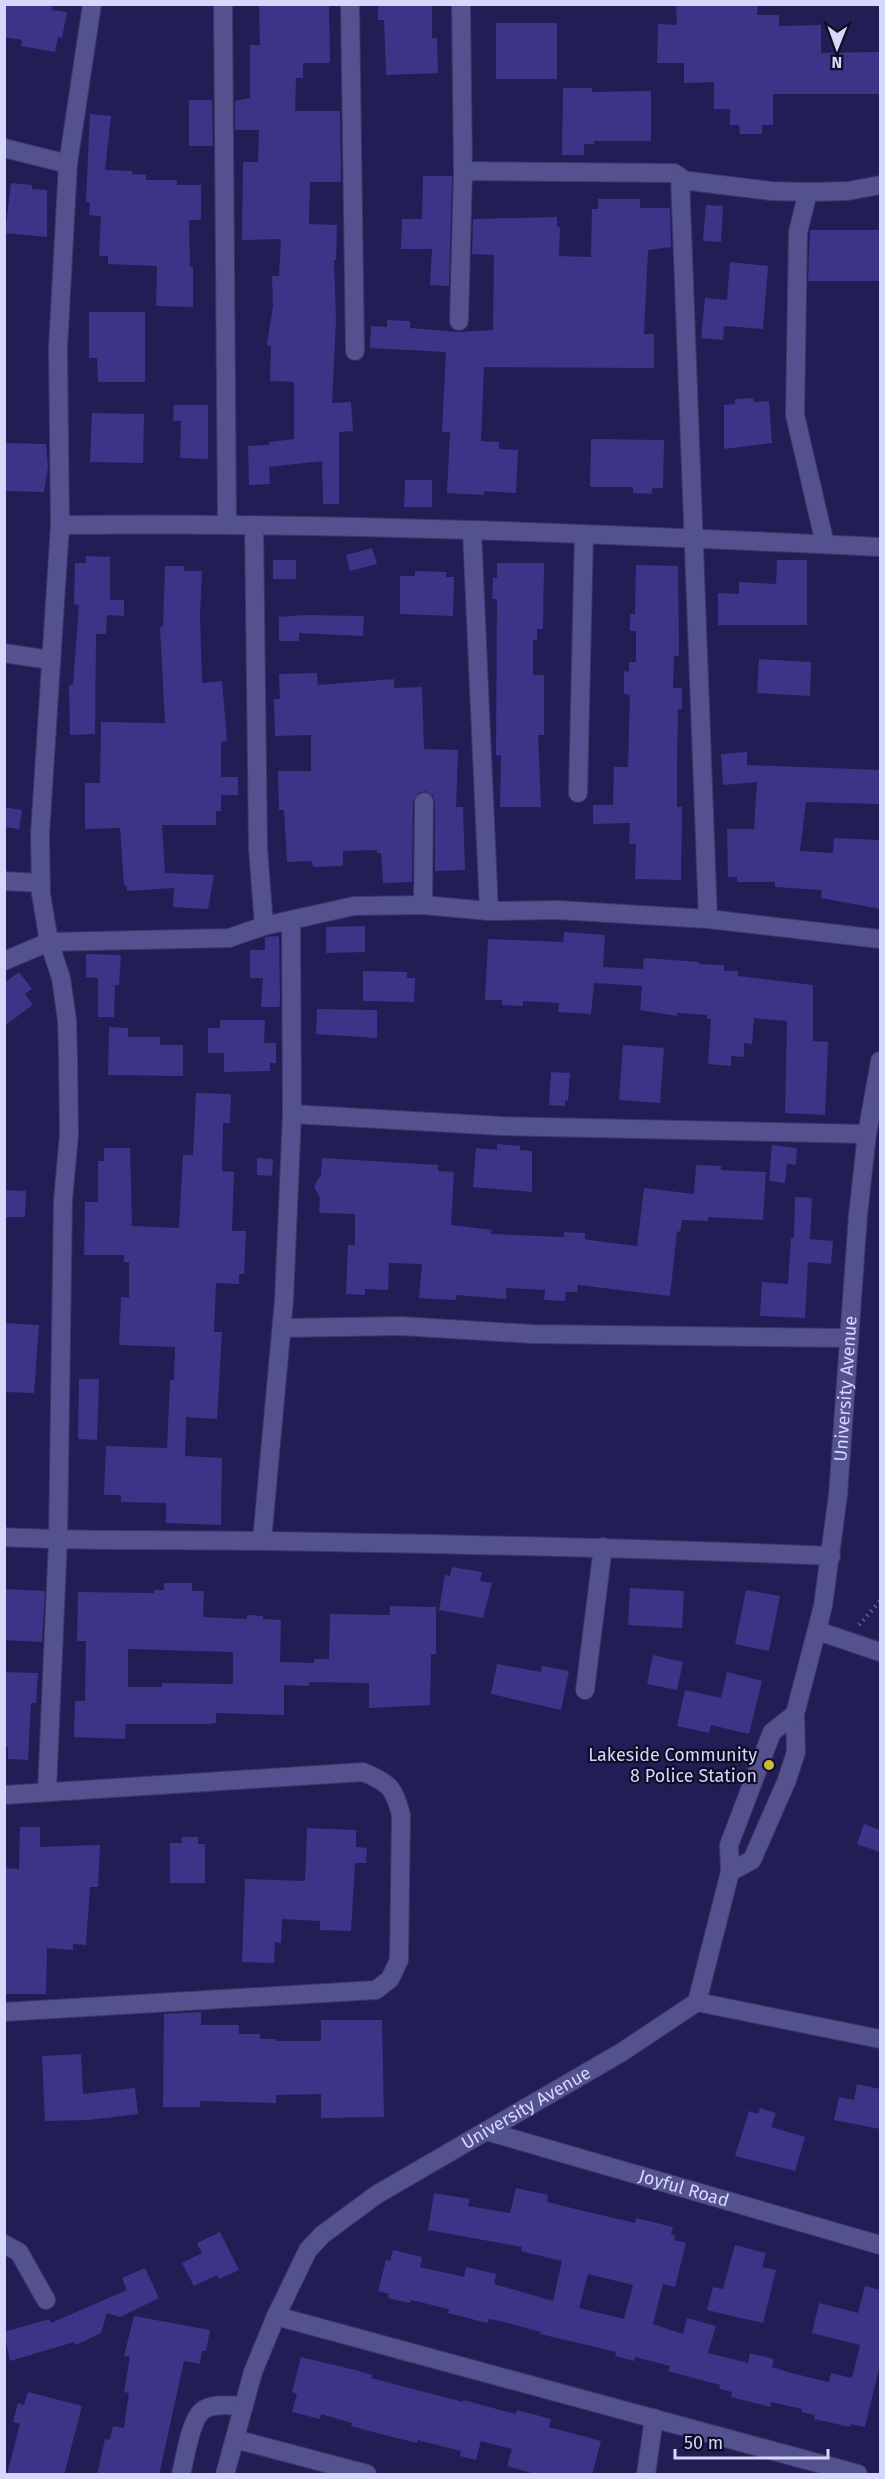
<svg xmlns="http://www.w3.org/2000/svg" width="885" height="2479" font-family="'Fira Sans',sans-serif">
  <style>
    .building { fill: #3c3487; fill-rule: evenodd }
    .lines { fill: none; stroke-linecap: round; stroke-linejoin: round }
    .minor-casing { stroke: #3f3568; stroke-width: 20 }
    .path { stroke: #666294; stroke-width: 4; stroke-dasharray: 1.5 4.5; stroke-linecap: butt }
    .minor { stroke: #53528f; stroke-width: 18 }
    .poi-dot { fill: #c9ba3a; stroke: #0e0d26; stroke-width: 2 }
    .labels { text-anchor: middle; stroke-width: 4.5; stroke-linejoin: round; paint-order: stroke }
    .street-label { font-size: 18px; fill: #d5d7fb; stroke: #0e0d26 }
    .poi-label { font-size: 18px; fill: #d5d7fb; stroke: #0e0d26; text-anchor: end }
  </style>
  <rect width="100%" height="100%" fill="#231d56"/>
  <g class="building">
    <polygon points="4,4 53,4 52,10 67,12 62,38 58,37 55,52 21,46 22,40 4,37"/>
    <polygon points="259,4 329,4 330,63 303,63 303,78 296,78 295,111 340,111 341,182 310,182 309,224 337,225 336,260 334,260 336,321 332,403 351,402 353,431 339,432 339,504 323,504 322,461 269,467 270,484 249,485 248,446 269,445 269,442 294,439 294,382 270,381 271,346 267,345 273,306 272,276 279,276 281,239 242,240 243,162 258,162 259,130 235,130 235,101 250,98 250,45 260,45"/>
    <polygon points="378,4 432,4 432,38 437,38 438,73 386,75 384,20 378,20"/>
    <polygon points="676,4 758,5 757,15 779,15 779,26 821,25 821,53 880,52 880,94 773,94 773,125 762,125 762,134 740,134 739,125 730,125 730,109 714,109 714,82 684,83 684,63 657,63 658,24 677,25"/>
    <rect x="496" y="23" width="61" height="56"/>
    <polygon points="563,88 592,88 592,92 651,91 651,141 594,141 594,144 584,144 584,155 562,155"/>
    <polygon points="189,100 212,100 213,146 189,146"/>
    <polygon points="90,114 111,116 105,170 132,171 132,174 146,175 146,180 177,180 177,185 201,185 201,220 189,220 190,267 193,267 193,307 156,306 157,266 108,264 108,256 99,256 101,216 89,215 90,203 86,202"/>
    <polygon points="423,176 452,176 449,286 430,285 432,249 401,249 402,219 422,219"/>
    <polygon points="11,183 32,185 32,189 47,190 47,237 5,233"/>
    <polygon points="598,199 640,199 640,208 670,208 671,247 648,250 644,334 654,334 654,368 484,367 481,441 499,442 499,449 518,450 516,493 484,491 484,495 447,493 450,432 442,432 446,352 370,348 371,326 387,327 387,320 410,321 410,328 458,332 493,330 494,255 472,254 473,219 557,217 557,227 560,227 559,256 591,257 592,209 598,209"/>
    <polygon points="706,205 723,206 721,242 703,241"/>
    <polygon points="810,230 880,230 880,281 808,281"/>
    <polygon points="730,262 768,266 763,329 724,326 723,340 701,338 705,298 727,300"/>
    <polygon points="89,312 145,312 145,382 98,382 97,358 89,358"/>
    <polygon points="753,398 754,402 769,401 772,443 724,449 724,405 735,404 735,399"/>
    <polygon points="174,405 208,405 208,459 180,458 181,421 173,421"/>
    <polygon points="92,413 144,414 143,463 90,462"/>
    <polygon points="591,439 664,440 663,488 652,488 652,494 633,493 633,487 590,487"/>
    <polygon points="4,443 46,444 48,467 44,492 4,491"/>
    <polygon points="405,480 432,480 432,507 404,507"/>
    <polygon points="372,548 377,564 350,571 346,555"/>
    <polygon points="86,556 110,557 110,600 124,600 124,616 107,615 106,634 96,634 95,734 70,735 69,685 73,685 79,605 74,604 75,563 86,563"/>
    <rect x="273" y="560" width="23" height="19"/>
    <polygon points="777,560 807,560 807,625 718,625 718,593 739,594 739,582 776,584"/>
    <polygon points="497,563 544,563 543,629 537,629 537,640 533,640 533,675 544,675 544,735 538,735 541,807 500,807 501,755 496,755 497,599 492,599 493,578 497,578"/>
    <polygon points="636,565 678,566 679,656 674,656 673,688 682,688 682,709 678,709 677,765 677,807 682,807 681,880 635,879 636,844 629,844 630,823 593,824 593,805 613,805 614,767 628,767 630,695 624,694 624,671 629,672 629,662 636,662 636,631 630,631 630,614 635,614"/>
    <polygon points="165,566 184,566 184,571 202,571 200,616 202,683 222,681 227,741 221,742 221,777 238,777 238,795 221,795 221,811 216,811 216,825 162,825 165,873 214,875 208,909 173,907 174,888 127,891 126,885 124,885 120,828 85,829 85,783 100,783 101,722 165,723 160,627 163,627"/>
    <polygon points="415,571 446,572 446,577 454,577 453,616 400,614 400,576 415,576"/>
    <polygon points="304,615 364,616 363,636 299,633 299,641 279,641 279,617"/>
    <polygon points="759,659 811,662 810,696 757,693"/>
    <polygon points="317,673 318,685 394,679 394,688 422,687 424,749 458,750 456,807 463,807 465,870 435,871 435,802 433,796 425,791 418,793 413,801 412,882 383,883 381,853 377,853 377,850 343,851 343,866 313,867 312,861 287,862 284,810 279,810 278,771 311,771 311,735 275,736 274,699 280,699 279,674"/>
    <polygon points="747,752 747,765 880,770 880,804 806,802 800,851 833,853 834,838 880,840 880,909 821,898 822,890 775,887 775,882 737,882 737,877 728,877 727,829 754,829 757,782 723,785 721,754"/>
    <polygon points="4,807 22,810 19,829 4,827"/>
    <polygon points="365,926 365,952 326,953 326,927"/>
    <polygon points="564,932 605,935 603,967 643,969 644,958 699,962 699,964 724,965 724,971 738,971 738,976 813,985 813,1041 828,1042 825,1115 785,1113 787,1021 754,1018 752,1044 744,1043 744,1057 731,1056 731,1066 708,1064 711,1019 707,1019 707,1015 678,1013 677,1016 640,1010 642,986 594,983 591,1014 558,1012 559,1003 523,1001 523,1006 502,1005 502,1000 485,1000 488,939 563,942"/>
    <polygon points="279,936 280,1004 279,1007 261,1007 263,978 250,978 250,950 265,950 265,937"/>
    <polygon points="86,954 121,955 119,985 115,985 114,1017 98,1017 98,978 86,977"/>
    <polygon points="363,971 407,972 407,978 415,978 414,1002 363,1001"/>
    <polygon points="19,972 32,989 25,994 33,1005 4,1026 4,983"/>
    <polygon points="317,1009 377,1010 377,1038 316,1034"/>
    <polygon points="220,1020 265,1020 264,1043 276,1043 276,1063 270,1063 270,1071 224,1072 224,1053 208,1053 208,1028 220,1028"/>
    <polygon points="109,1027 128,1028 128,1037 160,1037 160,1045 183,1045 183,1076 108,1075"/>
    <polygon points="623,1045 664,1048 660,1103 619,1100"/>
    <polygon points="551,1072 570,1073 568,1101 565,1100 565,1106 549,1105"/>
    <polygon points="196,1093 231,1094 230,1123 223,1123 222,1171 234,1172 232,1231 246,1231 244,1274 239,1274 239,1284 216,1283 214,1332 222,1332 217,1419 186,1417 185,1456 222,1458 221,1525 166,1523 166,1503 121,1502 121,1495 104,1495 106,1446 167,1448 170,1380 174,1380 175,1347 119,1345 121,1297 129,1298 129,1262 124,1262 124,1255 84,1255 85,1202 98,1202 98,1161 104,1161 104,1148 130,1148 132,1226 179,1228 183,1155 193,1155"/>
    <polygon points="497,1144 520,1146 520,1150 532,1151 532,1192 473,1187 476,1148 497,1150"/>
    <polygon points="772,1145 797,1148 796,1165 787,1164 785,1183 769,1181"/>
    <polygon points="257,1158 273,1159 272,1176 257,1175"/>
    <polygon points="322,1158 438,1165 438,1171 454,1172 451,1225 492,1230 491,1234 564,1237 564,1232 585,1233 585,1239 589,1240 637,1246 644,1188 694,1194 696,1165 721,1166 721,1170 766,1172 763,1220 708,1217 708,1221 682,1220 680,1232 677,1231 670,1296 578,1285 577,1292 566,1292 565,1301 544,1300 545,1290 506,1288 506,1299 456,1295 456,1300 419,1298 422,1264 389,1263 388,1290 365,1289 365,1295 346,1294 348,1245 355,1245 355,1214 319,1213 320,1198 314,1186 321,1175"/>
    <polygon points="4,1190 26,1191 25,1217 4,1217"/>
    <polygon points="795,1197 812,1198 810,1239 833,1241 831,1264 808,1262 805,1318 760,1316 762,1282 788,1284 791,1238 794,1238"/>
    <polygon points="4,1323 39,1325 34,1393 4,1392"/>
    <polygon points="79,1379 99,1379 97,1440 78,1439"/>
    <polygon points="452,1567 482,1572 480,1581 492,1583 483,1618 439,1610 445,1575 450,1576"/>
    <path d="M164 1583H192V1591H204L203 1617 247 1619V1615L263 1616V1619L281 1620 280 1662 314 1663V1659H329L330 1614 390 1615V1606L436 1607V1654H431L430 1705 369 1708V1683L309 1682V1686L284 1685V1715L216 1713V1723L208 1724H126L125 1739 74 1737 75 1701H85L86 1641H77L78 1592 154 1593V1590H164ZM128 1649 233 1652V1684L162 1683V1687H128Z"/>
    <polygon points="630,1588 684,1591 682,1628 628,1625"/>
    <polygon points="4,1589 45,1591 42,1642 4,1640"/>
    <polygon points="746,1590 780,1596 769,1651 735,1644"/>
    <polygon points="653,1655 683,1662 677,1690 647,1684"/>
    <polygon points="497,1664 541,1672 542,1666 569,1671 561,1710 491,1694"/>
    <polygon points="4,1672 38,1673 36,1703 31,1703 28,1760 8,1759 8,1747 4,1747"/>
    <polygon points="727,1672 762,1681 749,1734 711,1725 709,1733 677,1726 685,1690 721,1698"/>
    <polygon points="864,1824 880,1830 880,1852 857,1844"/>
    <polygon points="20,1827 40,1827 40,1847 100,1845 98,1887 90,1887 86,1945 73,1944 73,1950 47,1948 46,1994 4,1994 4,1868 19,1869"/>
    <polygon points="307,1828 356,1830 356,1847 367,1848 366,1863 355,1863 351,1931 320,1930 320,1921 282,1919 281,1943 275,1942 274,1963 242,1962 245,1879 305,1881"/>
    <polygon points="182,1837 198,1837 198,1844 205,1844 205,1883 170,1883 170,1843 182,1843"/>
    <polygon points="201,2012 201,2025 239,2025 239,2034 260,2034 260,2039 276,2039 276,2041 321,2041 321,2020 382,2020 384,2117 321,2118 321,2094 276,2095 276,2103 200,2101 200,2107 163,2107 164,2014"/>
    <polygon points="81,2054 83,2094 135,2088 138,2114 89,2120 45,2121 42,2056"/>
    <polygon points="857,2084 880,2089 880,2129 834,2120 839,2097 854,2100"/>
    <polygon points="760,2108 776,2113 771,2127 805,2137 795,2171 735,2156 749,2111 758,2114"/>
    <path d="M516 2188 548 2195 547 2202 588 2212 635 2223 636 2218 673 2227 671 2234 675 2235 674 2240 686 2243 675 2287 663 2284 653 2324 683 2334 687 2318 716 2326 708 2353 748 2363 750 2353 774 2359 772 2367 791 2373 829 2382 831 2373 852 2378 860 2345 812 2333 819 2303 858 2313 865 2286 880 2290V2364L865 2427 851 2424 850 2427 814 2419 815 2415 802 2412V2409L771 2402 770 2407 731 2397 732 2392 719 2389 720 2385 668 2371 670 2366 635 2357 634 2361 615 2356 616 2352 540 2334 541 2332 500 2321 489 2319 487 2323 448 2313 449 2309 411 2300 410 2303 388 2298 389 2294 378 2291 386 2260 390 2261 393 2250 422 2257 420 2267 464 2277 466 2267 496 2274 494 2284 553 2301 562 2261 521 2251 522 2247 428 2230 434 2193 470 2199 468 2206 510 2213ZM588 2274 633 2285 624 2319 579 2308Z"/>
    <polygon points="220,2232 239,2270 219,2279 217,2275 194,2286 182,2263 202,2253 197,2243"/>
    <polygon points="735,2245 766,2253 762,2267 776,2270 763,2323 707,2310 713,2287 723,2289"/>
    <polygon points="145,2268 159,2298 120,2317 107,2313 101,2333 76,2345 74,2342 10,2361 4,2332 49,2319 51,2323 127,2290 122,2278"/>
    <polygon points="134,2316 210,2330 206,2351 202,2351 200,2364 184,2361 159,2475 97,2475 105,2439 110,2440 113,2426 124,2428 129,2393 124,2392 130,2357 124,2356"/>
    <polygon points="301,2357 355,2370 372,2375 371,2378 463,2402 463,2400 516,2414 517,2410 551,2419 549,2427 601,2441 592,2475 538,2475 507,2466 512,2449 481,2441 476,2460 460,2456 461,2451 418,2440 417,2443 369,2431 351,2426 352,2423 321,2414 320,2419 292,2412 297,2394 292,2392"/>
    <polygon points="28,2392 82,2406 64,2475 7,2475 20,2424 13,2422 18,2403 24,2405"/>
  </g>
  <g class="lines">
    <g class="minor-casing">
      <g id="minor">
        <polyline points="223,4 227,523"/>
        <polyline points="350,4 355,351"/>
        <polyline points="4,148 68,164"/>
        <polyline points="463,171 674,173 680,177 708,919"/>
        <polyline points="681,180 771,191 808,192"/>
        <polyline points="459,321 463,171 461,4"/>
        <path d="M60 525C334 522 607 534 880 547"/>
        <polyline points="254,525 258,848 264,926"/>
        <polyline points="472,531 489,911"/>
        <polyline points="825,544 795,415 798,232 808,192 848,191 880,185"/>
        <polyline points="4,653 50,660"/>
        <polyline points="578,793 584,534"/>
        <polyline points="4,881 40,883"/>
        <polyline points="423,905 424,802"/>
        <polyline points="4,961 49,942 229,938 264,926 354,906 423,905 489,911 558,910 708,919 880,939"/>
        <polyline points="292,1114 502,1126 867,1134"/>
        <polyline points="282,1328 401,1326 532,1334 849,1338"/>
        <path d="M4 1537C91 1542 177 1539 263 1541 453 1544 642 1548 831 1556"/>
        <polyline points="262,1541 284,1300 292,1114 291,920"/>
        <polyline points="818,1631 880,1652"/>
        <polyline points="585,1690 603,1547"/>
        <polyline points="47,1790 58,1540 63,1200 69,1134 68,1056 67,1020 61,978 49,942 41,894 40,834 60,525 58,348 68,164 92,4"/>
        <path d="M4 1795 363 1772C390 1783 394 1788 401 1815L399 1960 390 1979 376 1990 4 2012"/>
        <path id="s1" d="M730 1872 752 1860 787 1780 796 1752 795 1714 823 1606 838 1495 858 1215 867 1134 880 1061"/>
        <polyline points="697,2002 880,2039"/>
        <path id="s2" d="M486 2131 880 2245"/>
        <polyline points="4,2244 19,2252 46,2300"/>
        <polyline points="276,2316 858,2474"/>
        <polyline points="235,2439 367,2474"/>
        <path d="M181 2474C185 2459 190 2421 202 2411 212 2402 232 2406 244 2406"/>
        <path id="s3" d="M225 2474 253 2372 276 2316 308 2250 322 2235 376 2195 622 2052 697 2002 730 1872 729 1845 772 1732 795 1714"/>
        <polyline points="646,2474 654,2418"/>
      </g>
    </g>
    <polyline class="path" points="859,1625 880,1601"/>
    <use href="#minor" class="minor"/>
  </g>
  <circle class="poi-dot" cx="769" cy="1765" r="6"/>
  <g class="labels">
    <g class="street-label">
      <text dy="6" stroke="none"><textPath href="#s1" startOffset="510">University Avenue</textPath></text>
      <text dy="6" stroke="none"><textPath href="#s3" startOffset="501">University Avenue</textPath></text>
      <text dy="6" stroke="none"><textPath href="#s2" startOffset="206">Joyful Road</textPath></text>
    </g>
    <g class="poi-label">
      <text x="757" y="1761">Lakeside Community<tspan x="757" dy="21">8 Police Station</tspan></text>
    </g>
  </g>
  <rect width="885" height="2479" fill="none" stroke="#d5d7fb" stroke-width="12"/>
  <g transform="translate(837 48) rotate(181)" stroke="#0e0d26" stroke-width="4.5" paint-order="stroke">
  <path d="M0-4.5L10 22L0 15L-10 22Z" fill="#d5d7fb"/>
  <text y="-9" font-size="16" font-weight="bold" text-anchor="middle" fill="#d5d7fb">N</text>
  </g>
  <path d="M675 2449v9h153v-9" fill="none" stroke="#d5d7fb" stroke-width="3"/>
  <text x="684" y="2449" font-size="18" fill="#d5d7fb" stroke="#0e0d26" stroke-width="4.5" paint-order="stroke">50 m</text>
</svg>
